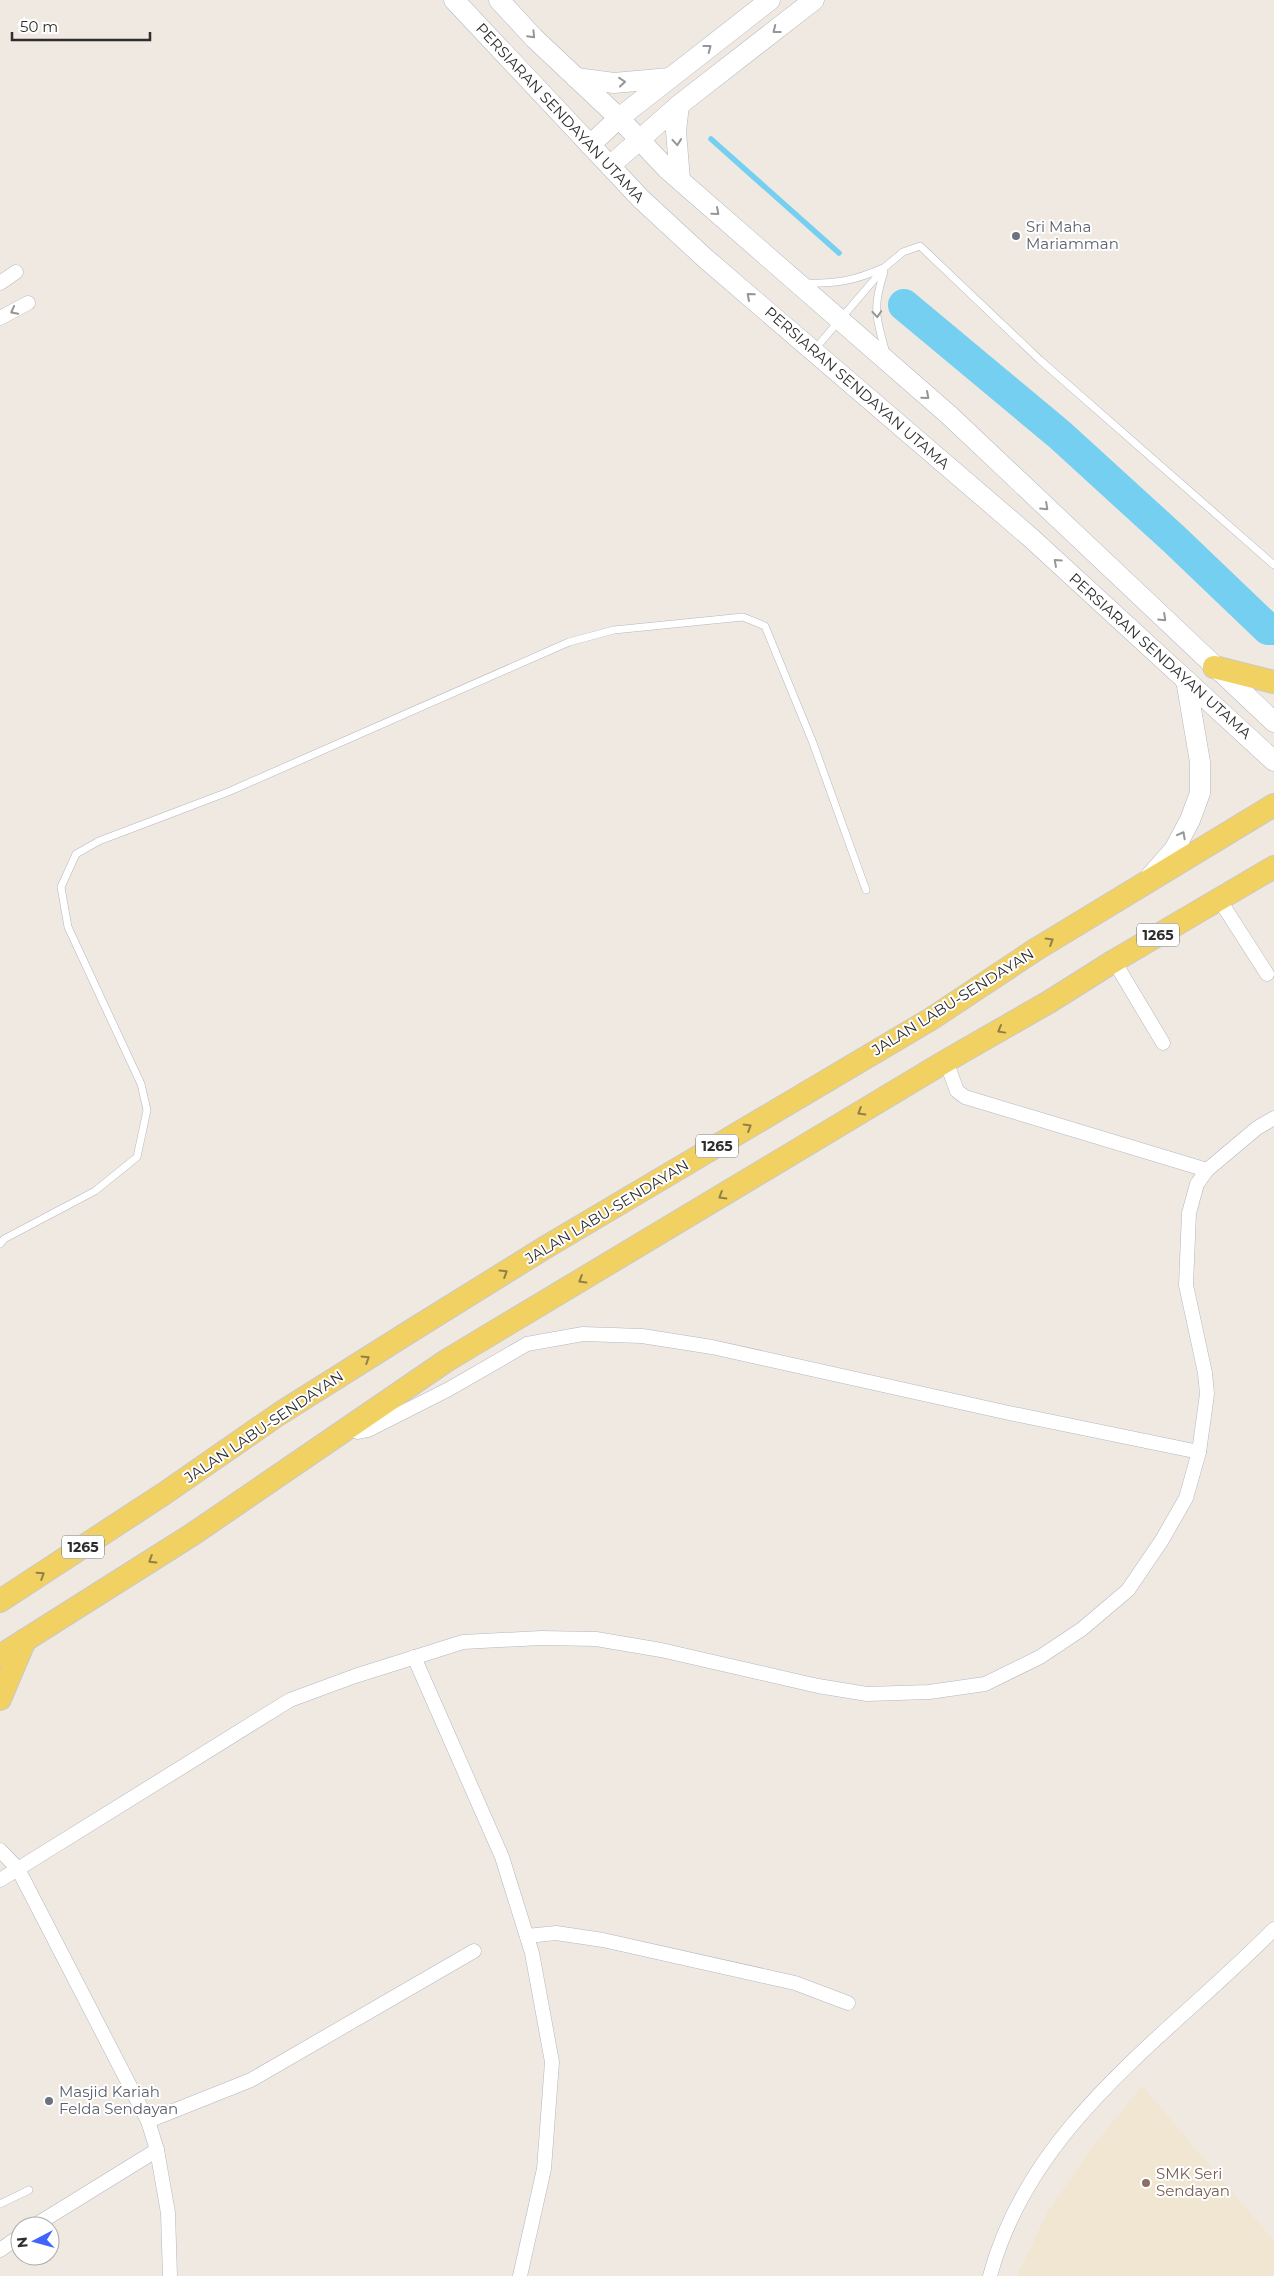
<svg xmlns="http://www.w3.org/2000/svg" width="1274" height="2276" font-family="Montserrat,sans-serif">
  <style>
    .education { fill: #f0e6d1 }
    .lines { fill: none; stroke-linecap: round; stroke-linejoin: round }
    .stream { stroke: #75cff0; stroke-width: 5.5 }
    .river { stroke: #75cff0; stroke-width: 32 }
    .lane-casing { stroke: #b4b7c1; stroke-width: 8 }
    .street-casing { stroke: #b4b7c1; stroke-width: 15 }
    .secondary-casing { stroke: #b4b7c1; stroke-width: 21 }
    .primary-casing { stroke: #c9c9c9; stroke-width: 24 }
    .lane { stroke: #fff; stroke-width: 7 }
    .street { stroke: #fff; stroke-width: 14 }
    .secondary { stroke: #fff; stroke-width: 20 }
    .primary { stroke: #f2d163; stroke-width: 22 }
    .oneway { stroke: #969696 }
    .oneway2 { stroke: #908048 }
    .worship-dot { fill: #6b7280; stroke: #fff; stroke-width: 2 }
    .education-dot { fill: #8d6e63; stroke: #fff; stroke-width: 2 }
    .labels { text-anchor: middle; stroke-width: 4; stroke-linejoin: round; paint-order: stroke }
    .shield { fill: #fff; stroke: #6d6d6d; stroke-width: 1 }
    .shield-label { font-size: 14px; font-weight: bold; fill: #2e2e2e }
    .street-label { font-size: 15px; fill: #2e2e2e; stroke: #fff }
    .worship-label { font-size: 15px; fill: #5b616d; stroke: #fff; text-anchor: start }
    .education-label { font-size: 15px; fill: #785e54; stroke: #fff; text-anchor: start }
  </style>
  <rect width="100%" height="100%" fill="#efe9e1"/>
  <polygon class="education" points="1142,2086 1274,2241 1274,2276 1017,2276 1047,2213 1088,2153"/>
  <g class="lines">
    <polyline class="stream" points="711,139 839,253"/>
    <polyline class="river" points="904,305 1060,435 1175,540 1268,629 1274,629"/>
    <g class="lane-casing">
      <g id="lane">
        <path d="M884 272C872 308 876 318 886 353"/>
        <path d="M804 283C835 284 854 281 883 268"/>
        <polyline points="815,349 885,267 903,252 920,246 1040,360 1274,565"/>
        <polyline points="0,1244 4,1239 95,1191 137,1157 147,1110 141,1084 68,927 61,887 76,854 99,841 228,792 569,642 614,630 743,617 765,626 813,743 866,890"/>
        <polyline points="0,2204 29,2190"/>
      </g>
    </g>
    <g class="street-casing">
      <g id="street">
        <polyline points="0,283 16,272"/>
        <polyline points="0,318 28,303"/>
        <polyline points="1219,899 1267,974"/>
        <polyline points="1114,961 1163,1043"/>
        <polyline points="946,1061 957,1091 965,1097 1207,1170"/>
        <polyline points="345,1429 358,1432 368,1430 449,1389 527,1344 583,1334 642,1336 712,1347 1009,1413 1199,1452"/>
        <polyline points="414,1657 502,1857 532,1953 552,2062 544,2169 520,2276"/>
        <polyline points="0,1850 18,1869 148,2121 157,2150 168,2213 170,2276"/>
        <polyline points="0,1880 290,1700 355,1676 463,1642 541,1638 596,1639 661,1650 818,1686 867,1694 929,1692 985,1684 1040,1657 1082,1629 1128,1590 1162,1540 1186,1498 1199,1452 1207,1394 1205,1373 1186,1285 1189,1213 1197,1184 1207,1170 1257,1128 1274,1118"/>
        <polyline points="527,1936 556,1933 603,1940 795,1983 848,2003"/>
        <polyline points="148,2121 251,2080 474,1951"/>
        <polyline points="34,2226 157,2150"/>
        <polyline points="0,2250 20,2236"/>
        <path d="M990 2276C1031 2123 1169 2036 1274 1929"/>
      </g>
    </g>
    <g class="secondary-casing">
      <g id="secondary">
        <polyline points="454,0 641,199 706,259 1030,537 1274,761"/>
        <polyline points="499,0 534,38 619,118 667,169 949,415 1274,722"/>
        <polyline points="576,78 614,83 670,78"/>
        <polyline points="679,105 676,131 680,180"/>
        <polyline points="590,145 619,118 770,0"/>
        <polyline points="611,165 679,105 814,0"/>
        <polyline points="1151,876 1174,850 1190,820 1200,793 1200,762 1186,680"/>
      </g>
    </g>
    <g class="primary-casing">
      <g id="primary">
        <polyline points="1214,667 1274,682"/>
        <polyline points="0,1601 165,1493 279,1414 414,1329 546,1247 931,1019 1035,950 1274,805"/>
        <polyline points="0,1656 193,1534 446,1361 946,1061 1049,1002 1114,961 1274,867"/>
        <polyline points="0,1699 25,1640"/>
      </g>
    </g>
    <use href="#lane" class="lane"/>
    <use href="#street" class="street"/>
    <use href="#secondary" class="secondary"/>
    <use href="#primary" class="primary"/>
  </g>
  <defs><path id="oneway-chevron" d="M-2-3.5L2.5 0L-2 3.5" fill="none" stroke-width="1.6" stroke-linecap="round" stroke-linejoin="round" transform="scale(1.25)"/></defs>
  <g class="oneway">
    <use href="#oneway-chevron" transform="translate(776 30) rotate(142)"/>
    <use href="#oneway-chevron" transform="translate(532 35) rotate(46)"/>
    <use href="#oneway-chevron" transform="translate(708 48) rotate(-37)"/>
    <use href="#oneway-chevron" transform="translate(622 82) rotate(-5)"/>
    <use href="#oneway-chevron" transform="translate(677 142) rotate(85)"/>
    <use href="#oneway-chevron" transform="translate(716 212) rotate(41)"/>
    <use href="#oneway-chevron" transform="translate(750 296) rotate(-139)"/>
    <use href="#oneway-chevron" transform="translate(14 311) rotate(152)"/>
    <use href="#oneway-chevron" transform="translate(877 314) rotate(86)"/>
    <use href="#oneway-chevron" transform="translate(926 396) rotate(41)"/>
    <use href="#oneway-chevron" transform="translate(1045 507) rotate(43)"/>
    <use href="#oneway-chevron" transform="translate(1057 562) rotate(-138)"/>
    <use href="#oneway-chevron" transform="translate(1163 618) rotate(43)"/>
    <use href="#oneway-chevron" transform="translate(1182 835) rotate(-62)"/>
  </g>
  <g class="oneway2">
    <use href="#oneway-chevron" transform="translate(1050 941) rotate(-31)"/>
    <use href="#oneway-chevron" transform="translate(1001 1030) rotate(151)"/>
    <use href="#oneway-chevron" transform="translate(861 1112) rotate(149)"/>
    <use href="#oneway-chevron" transform="translate(748 1127) rotate(-31)"/>
    <use href="#oneway-chevron" transform="translate(722 1196) rotate(149)"/>
    <use href="#oneway-chevron" transform="translate(504 1273) rotate(-32)"/>
    <use href="#oneway-chevron" transform="translate(582 1280) rotate(149)"/>
    <use href="#oneway-chevron" transform="translate(366 1359) rotate(-32)"/>
    <use href="#oneway-chevron" transform="translate(152 1560) rotate(148)"/>
    <use href="#oneway-chevron" transform="translate(41 1575) rotate(-33)"/>
  </g>
  <g class="worship-dot">
    <circle cx="1016" cy="236" r="5"/>
    <circle cx="49" cy="2101" r="5"/>
  </g>
  <circle class="education-dot" cx="1146" cy="2183" r="5"/>
  <g class="labels">
    <g class="shield">
      <rect x="1137" y="923.5" width="42" height="23" rx="4"/>
      <rect x="696" y="1134.5" width="42" height="23" rx="4"/>
      <rect x="62" y="1535.5" width="42" height="23" rx="4"/>
    </g>
    <g class="shield-label">
      <text x="1158" y="940">1265</text>
      <text x="717" y="1151">1265</text>
      <text x="83" y="1552">1265</text>
    </g>
    <g class="street-label">
      <text transform="translate(560 113) rotate(47)" y="5">PERSIARAN SENDAYAN UTAMA</text>
      <text transform="translate(857 388) rotate(41)" y="5">PERSIARAN SENDAYAN UTAMA</text>
      <text transform="translate(1160 656) rotate(42)" y="5">PERSIARAN SENDAYAN UTAMA</text>
      <text transform="translate(953 1002) rotate(-32)" y="5">JALAN LABU-SENDAYAN</text>
      <text transform="translate(607 1212) rotate(-31)" y="5">JALAN LABU-SENDAYAN</text>
      <text transform="translate(264 1427) rotate(-34)" y="5">JALAN LABU-SENDAYAN</text>
    </g>
    <g class="worship-label">
      <text x="1026" y="232">Sri Maha<tspan x="1026" dy="17">Mariamman</tspan></text>
      <text x="59" y="2097">Masjid Kariah<tspan x="59" dy="17">Felda Sendayan</tspan></text>
    </g>
    <g class="education-label">
      <text x="1156" y="2179">SMK Seri<tspan x="1156" dy="17">Sendayan</tspan></text>
    </g>
  </g>
  <g transform="translate(35 2241) rotate(264)"><circle r="24" fill="#ffffff" stroke="#ababab"/>
  <path d="M0-4L9 19L0 12L-9 19Z" fill="#4264fb"/>
  <text y="-8" font-size="14" font-weight="bold" text-anchor="middle" fill="#2e2e2e">N</text>
  </g>
  <path d="M12 32v8h138v-8" fill="none" stroke="#2e2e2e" stroke-width="2.5"/>
  <text x="20" y="32" font-size="15" fill="#2e2e2e" stroke="#ffffff" stroke-width="4" paint-order="stroke">50 m</text>
</svg>
